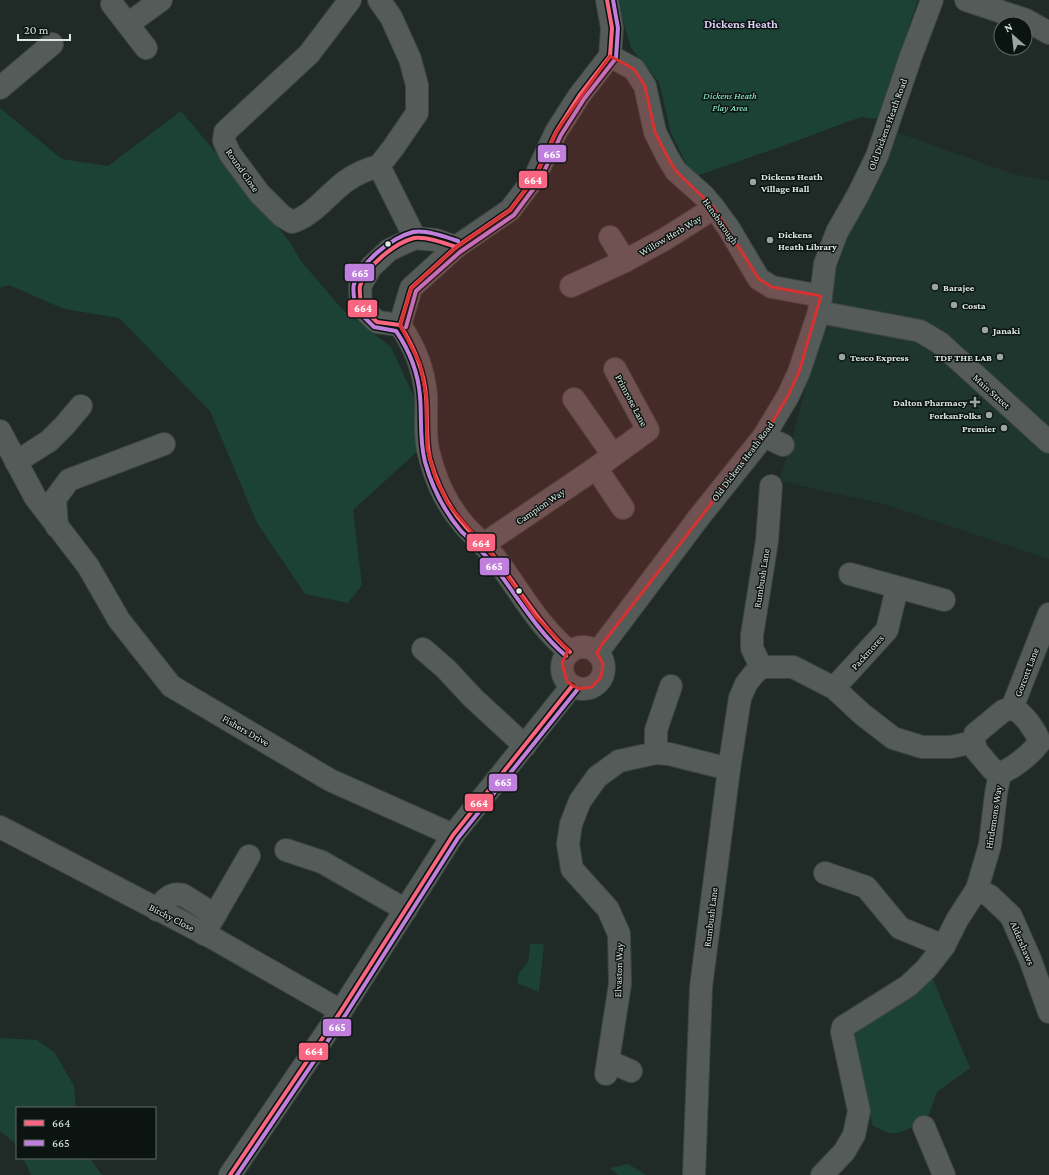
<svg xmlns="http://www.w3.org/2000/svg" width="1049" height="1175" font-family="'Crimson Pro',serif">
  <style>
    .built { fill: #1e362d }
    .green { fill: #1c4135 }
    .lines { fill: none; stroke-linecap: round; stroke-linejoin: round }
    .minor-casing { stroke: #3c4541; stroke-width: 24 }
    .minor { stroke: #555b59; stroke-width: 22 }
    .bus-1-casing { stroke: #0c1411; stroke-width: 7 }
    .bus-2-casing { stroke: #0c1411; stroke-width: 7 }
    .bus-1 { stroke: #fa6682; stroke-width: 4 }
    .bus-2 { stroke: #c07fdc; stroke-width: 4 }
    .marked { fill: #d63231; fill-opacity: 0.2; stroke: #d63231; stroke-width: 3; stroke-linejoin: round }
    .poi-dot { fill: #9ba6a1; stroke: #0c1411; stroke-width: 1.5 }
    .bus-dot { fill: #dde8e3; stroke: #0c1411; stroke-width: 1.5 }
    .labels { text-anchor: middle; stroke-width: 3; stroke-linejoin: round; paint-order: stroke }
    .park-label { font-size: 10px; font-style: italic; fill: #92f5d1; stroke: #0c1411 }
    .street-label { font-size: 10px; fill: #dde8e3; stroke: #0c1411 }
    .poi-label { font-size: 10px; font-weight: bold; fill: #dde8e3; stroke: #0c1411; text-anchor: start }
    .quarter-label { font-size: 12px; font-weight: bold; fill: #dbccf7; stroke: #0c1411 }
    .line-badge { stroke: #0c1411; stroke-width: 1.5 }
    .badge-label { font-size: 11px; text-anchor: middle; font-weight: bold; fill: #fff }
  </style>
  <rect width="100%" height="100%" fill="#202a26"/>
  <polygon class="built" points="894,131 1013,174 1049,181 1049,559 883,504 779,481 792,441 829,294 854,218"/>
  <g class="green">
    <polygon points="617,0 918,0 878,117 876,119 861,117 780,147 693,177 671,133 659,82 631,48"/>
    <polygon points="0,108 62,159 108,166 181,111 290,242 301,261 341,308 391,347 415,399 420,449 353,510 362,585 348,603 305,594 257,523 210,411 119,318 64,309 9,285 0,288"/>
    <polygon points="530,944 544,944 539,992 517,983 519,973 528,962"/>
    <polygon points="932,977 970,1068 937,1092 927,1120 922,1124 898,1133 888,1133 873,1126 867,1105 853,1025"/>
    <polygon points="0,1038 37,1040 55,1053 74,1086 76,1108 17,1108 17,1145 0,1131"/>
    <polygon points="23,1158 90,1158 101,1174 104,1175 31,1175"/>
    <polygon points="628,1164 646,1175 618,1175 610,1168"/>
  </g>
  <g class="lines">
    <g class="minor-casing">
      <g id="minor">
        <path d="M350 0 309 54 225 132 224 141 230 154 259 193 282 216 292 222C313 216 328 194 346 181 356 174 367 169 379 166"/>
        <polyline points="379,0 391,17 410,59 417,85 417,113 393,148 379,166 415,238"/>
        <polyline points="966,0 1026,20 1049,33"/>
        <polyline points="112,4 146,48"/>
        <polyline points="128,24 161,0"/>
        <polyline points="610,56 634,69 645,86 655,132 668,158 676,171 704,196 714,208 728,227 759,279 772,287 821,296"/>
        <polyline points="0,88 52,44"/>
        <polyline points="610,237 625,261"/>
        <path d="M456 247 436 240 415 238 389 250 371 267 360 286 361 307 377 322 400 325C415 348 423 367 426 395 427 414 424 432 428 450 435 479 445 503 465 526 475 537 487 547 496 559 520 591 538 626 570 652"/>
        <polyline points="571,286 625,261 665,239 714,208"/>
        <polyline points="819,312 920,331 940,343 1049,442"/>
        <polyline points="400,325 411,288 456,247 510,210 535,177 556,132 579,96 610,56 612,28 607,0"/>
        <polyline points="574,399 613,455"/>
        <polyline points="0,431 35,497 88,566 119,620 171,686 330,780 453,835"/>
        <polyline points="764,436 783,445"/>
        <polyline points="16,462 49,441 65,425 81,406"/>
        <polyline points="596,468 623,508"/>
        <polyline points="57,527 55,499 69,480 164,444"/>
        <polyline points="484,544 596,468 648,430 615,369"/>
        <polyline points="850,574 944,600"/>
        <circle cx="583" cy="668" r="21"/>
        <polyline points="423,649 446,669 473,698 525,746"/>
        <polyline points="597,653 700,516 764,436 788,396 799,372 819,312 825,264 837,232 858,195 877,156 911,56 932,0"/>
        <polyline points="761,667 752,648 752,635 767,541 771,486"/>
        <polyline points="834,688 887,630 897,588"/>
        <path d="M1012 708C1024 713 1035 730 1040 742 1032 753 1013 769 1000 773L992 769 976 750 974 742 975 734 1003 711Z"/>
        <polyline points="1012,708 1049,614"/>
        <polyline points="656,753 656,730 671,686"/>
        <polyline points="0,827 211,937 341,1011"/>
        <polyline points="286,850 322,862 406,910"/>
        <polyline points="825,873 866,887 900,928 944,946"/>
        <polyline points="977,889 990,896 1011,916 1030,959 1049,1012"/>
        <path d="M157 910C164 900 170 892 183 895L215 915"/>
        <polyline points="204,934 249,856"/>
        <polyline points="608,1061 631,1071"/>
        <polyline points="606,1074 620,984 619,934 608,909 572,869 568,844 571,824 580,801 597,777 619,761 656,753 669,754 729,769"/>
        <polyline points="924,1127 944,1175"/>
        <polyline points="230,1175 341,1011 453,835 572,686"/>
        <polyline points="694,1175 701,987 729,769 740,698 746,684 753,675 761,667 793,667 834,688 862,714 893,738 922,747 951,747 974,742"/>
        <polyline points="822,1175 844,1152 854,1135 859,1111 842,1032 843,1027 908,986 926,969 944,946 957,920 977,889 990,845 996,794 1000,773"/>
      </g>
    </g>
    <use href="#minor" class="minor"/>
    <g class="bus-1-casing">
      <g id="bus-1">
        <path d="M456 247C445 243 425 236 414 238 395 243 366 266 360 286 359 291 361 301 361 307L377 322 400 325C414 347 424 370 426 396 428 417 425 438 430 459 437 484 448 507 465 526 475 538 487 547 496 559 520 591 540 625 570 652"/>
        <polyline points="400,325 411,288 456,247 510,210 535,177 556,132 579,96 610,56 612,28 607,0"/>
        <polyline points="230,1175 341,1011 453,835 572,686"/>
      </g>
    </g>
    <g class="bus-2-casing">
      <g id="bus-2">
        <path d="M458 241C447 237 425 229 413 232 391 238 362 261 354 284 352 290 355 301 355 308L374 327 396 331C409 350 418 372 420 396 422 418 419 439 425 462 432 487 444 511 461 531 471 541 482 551 491 562 516 594 535 629 566 656"/>
        <polyline points="406,327 416,291 460,252 514,215 540,180 561,135 584,99 616,58 618,28 613,0"/>
        <polyline points="237,1175 346,1014 458,838 577,690"/>
      </g>
    </g>
    <use href="#bus-1" class="bus-1"/>
    <use href="#bus-2" class="bus-2"/>
  </g>
  <path class="marked" d="M610 56 634 69 645 86 655 132 668 158 676 171 714 208 759 279 772 287 821 296 799 372 788 396 764 436 603 643 597 653 603 664 601 677 592 687 579 689 567 682 562 663 568 650 535 616 496 560 448 504 435 477 427 448 426 396 420 364 400 325 411 288 456 247 510 210 535 177 556 132Z"/>
  <g class="poi-dot">
    <circle cx="753" cy="182" r="4"/>
    <circle cx="770" cy="240" r="4"/>
    <circle cx="935" cy="287" r="4"/>
    <circle cx="954" cy="305" r="4"/>
    <circle cx="985" cy="330" r="4"/>
    <circle cx="842" cy="357" r="4"/>
    <circle cx="1000" cy="357" r="4"/>
    <path d="M973 396h4v4h4v4h-4v4h-4v-4h-4v-4h4z"/>
    <circle cx="989" cy="415" r="4"/>
    <circle cx="1004" cy="428" r="4"/>
  </g>
  <g class="bus-dot">
    <circle cx="388" cy="244" r="3.5"/>
    <circle cx="519" cy="591" r="3.5"/>
  </g>
  <g class="labels">
    <g class="park-label">
      <text x="730" y="99">Dickens Heath<tspan x="730" dy="12">Play Area</tspan></text>
    </g>
    <g class="street-label">
      <text transform="translate(887 124) rotate(-70)" y="4">Old Dickens Heath Road</text>
      <text transform="translate(243 170) rotate(55)" y="4">Round Close</text>
      <text transform="translate(721 221) rotate(55)" y="4">Hensborough</text>
      <text transform="translate(670 235) rotate(-31)" y="4">Willow Herb Way</text>
      <text transform="translate(992 391) rotate(42)" y="4">Main Street</text>
      <text transform="translate(632 400) rotate(62)" y="4">Primrose Lane</text>
      <text transform="translate(742 461) rotate(-53)" y="4">Old Dickens Heath Road</text>
      <text transform="translate(540 506) rotate(-34)" y="4">Campion Way</text>
      <text transform="translate(761 578) rotate(-81)" y="4">Rumbush Lane</text>
      <text transform="translate(867 652) rotate(-48)" y="4">Packmores</text>
      <text transform="translate(1026 672) rotate(-69)" y="4">Gorcott Lane</text>
      <text transform="translate(246 730) rotate(30)" y="4">Fishers Drive</text>
      <text transform="translate(993 817) rotate(-81)" y="4">Hirdemons Way</text>
      <text transform="translate(172 917) rotate(27)" y="4">Birchy Close</text>
      <text transform="translate(710 917) rotate(-83)" y="4">Rumbush Lane</text>
      <text transform="translate(1023 943) rotate(67)" y="4">Aldershaws</text>
      <text transform="translate(618 970) rotate(-88)" y="4">Elvaston Way</text>
    </g>
    <g class="poi-label">
      <text x="761" y="180">Dickens Heath<tspan x="761" dy="12">Village Hall</tspan></text>
      <text x="778" y="238">Dickens<tspan x="778" dy="12">Heath Library</tspan></text>
      <text x="943" y="291">Barajee</text>
      <text x="962" y="309">Costa</text>
      <text x="993" y="334">Janaki</text>
      <text x="850" y="361">Tesco Express</text>
      <text x="992" y="361" text-anchor="end">TDF THE LAB</text>
      <text x="967" y="406" text-anchor="end">Dalton Pharmacy</text>
      <text x="981" y="419" text-anchor="end">ForksnFolks</text>
      <text x="996" y="432" text-anchor="end">Premier</text>
    </g>
    <g class="quarter-label">
      <text x="741" y="28">Dickens Heath</text>
    </g>
  </g>
  <g class="line-badge">
    <rect x="537" y="144" width="30" height="19" rx="4" fill="#c07fdc"/>
    <rect x="518" y="170" width="30" height="19" rx="4" fill="#fa6682"/>
    <rect x="344" y="263" width="31" height="19" rx="4" fill="#c07fdc"/>
    <rect x="347" y="299" width="31" height="19" rx="4" fill="#fa6682"/>
    <rect x="466" y="533" width="30" height="19" rx="4" fill="#fa6682"/>
    <rect x="479" y="557" width="31" height="19" rx="4" fill="#c07fdc"/>
    <rect x="488" y="773" width="30" height="19" rx="4" fill="#c07fdc"/>
    <rect x="464" y="793" width="30" height="19" rx="4" fill="#fa6682"/>
    <rect x="322" y="1018" width="30" height="19" rx="4" fill="#c07fdc"/>
    <rect x="298" y="1042" width="31" height="19" rx="4" fill="#fa6682"/>
  </g>
  <g class="badge-label">
    <text x="552" y="158">665</text>
    <text x="533" y="184">664</text>
    <text x="360" y="277">665</text>
    <text x="363" y="312">664</text>
    <text x="481" y="547">664</text>
    <text x="494" y="570">665</text>
    <text x="503" y="786">665</text>
    <text x="479" y="807">664</text>
    <text x="337" y="1031">665</text>
    <text x="314" y="1055">664</text>
  </g>
  <rect x="16" y="1107" width="140" height="52" fill="#0c1411" stroke="#606965"/>
  <rect x="24" y="1120" width="20" height="6" fill="#fa6682" stroke="#606965"/>
  <text x="52" y="1127" font-size="12" fill="#dde8e3">664</text>
  <rect x="24" y="1140" width="20" height="6" fill="#c07fdc" stroke="#606965"/>
  <text x="52" y="1147" font-size="12" fill="#dde8e3">665</text>
  <g transform="translate(1013 36) rotate(332)"><circle r="19" fill="#0c1411" stroke="#606965"/>
  <path d="M0-3L7 15L0 10L-7 15Z" fill="#9ba6a1"/>
  <text y="-6" font-size="11" font-weight="bold" text-anchor="middle" fill="#dde8e3">N</text>
  </g>
  <path d="M18 34v6h52v-6" fill="none" stroke="#dde8e3" stroke-width="2"/>
  <text x="24" y="34" font-size="12" fill="#dde8e3" stroke="#0c1411" stroke-width="3" paint-order="stroke">20 m</text>
</svg>
